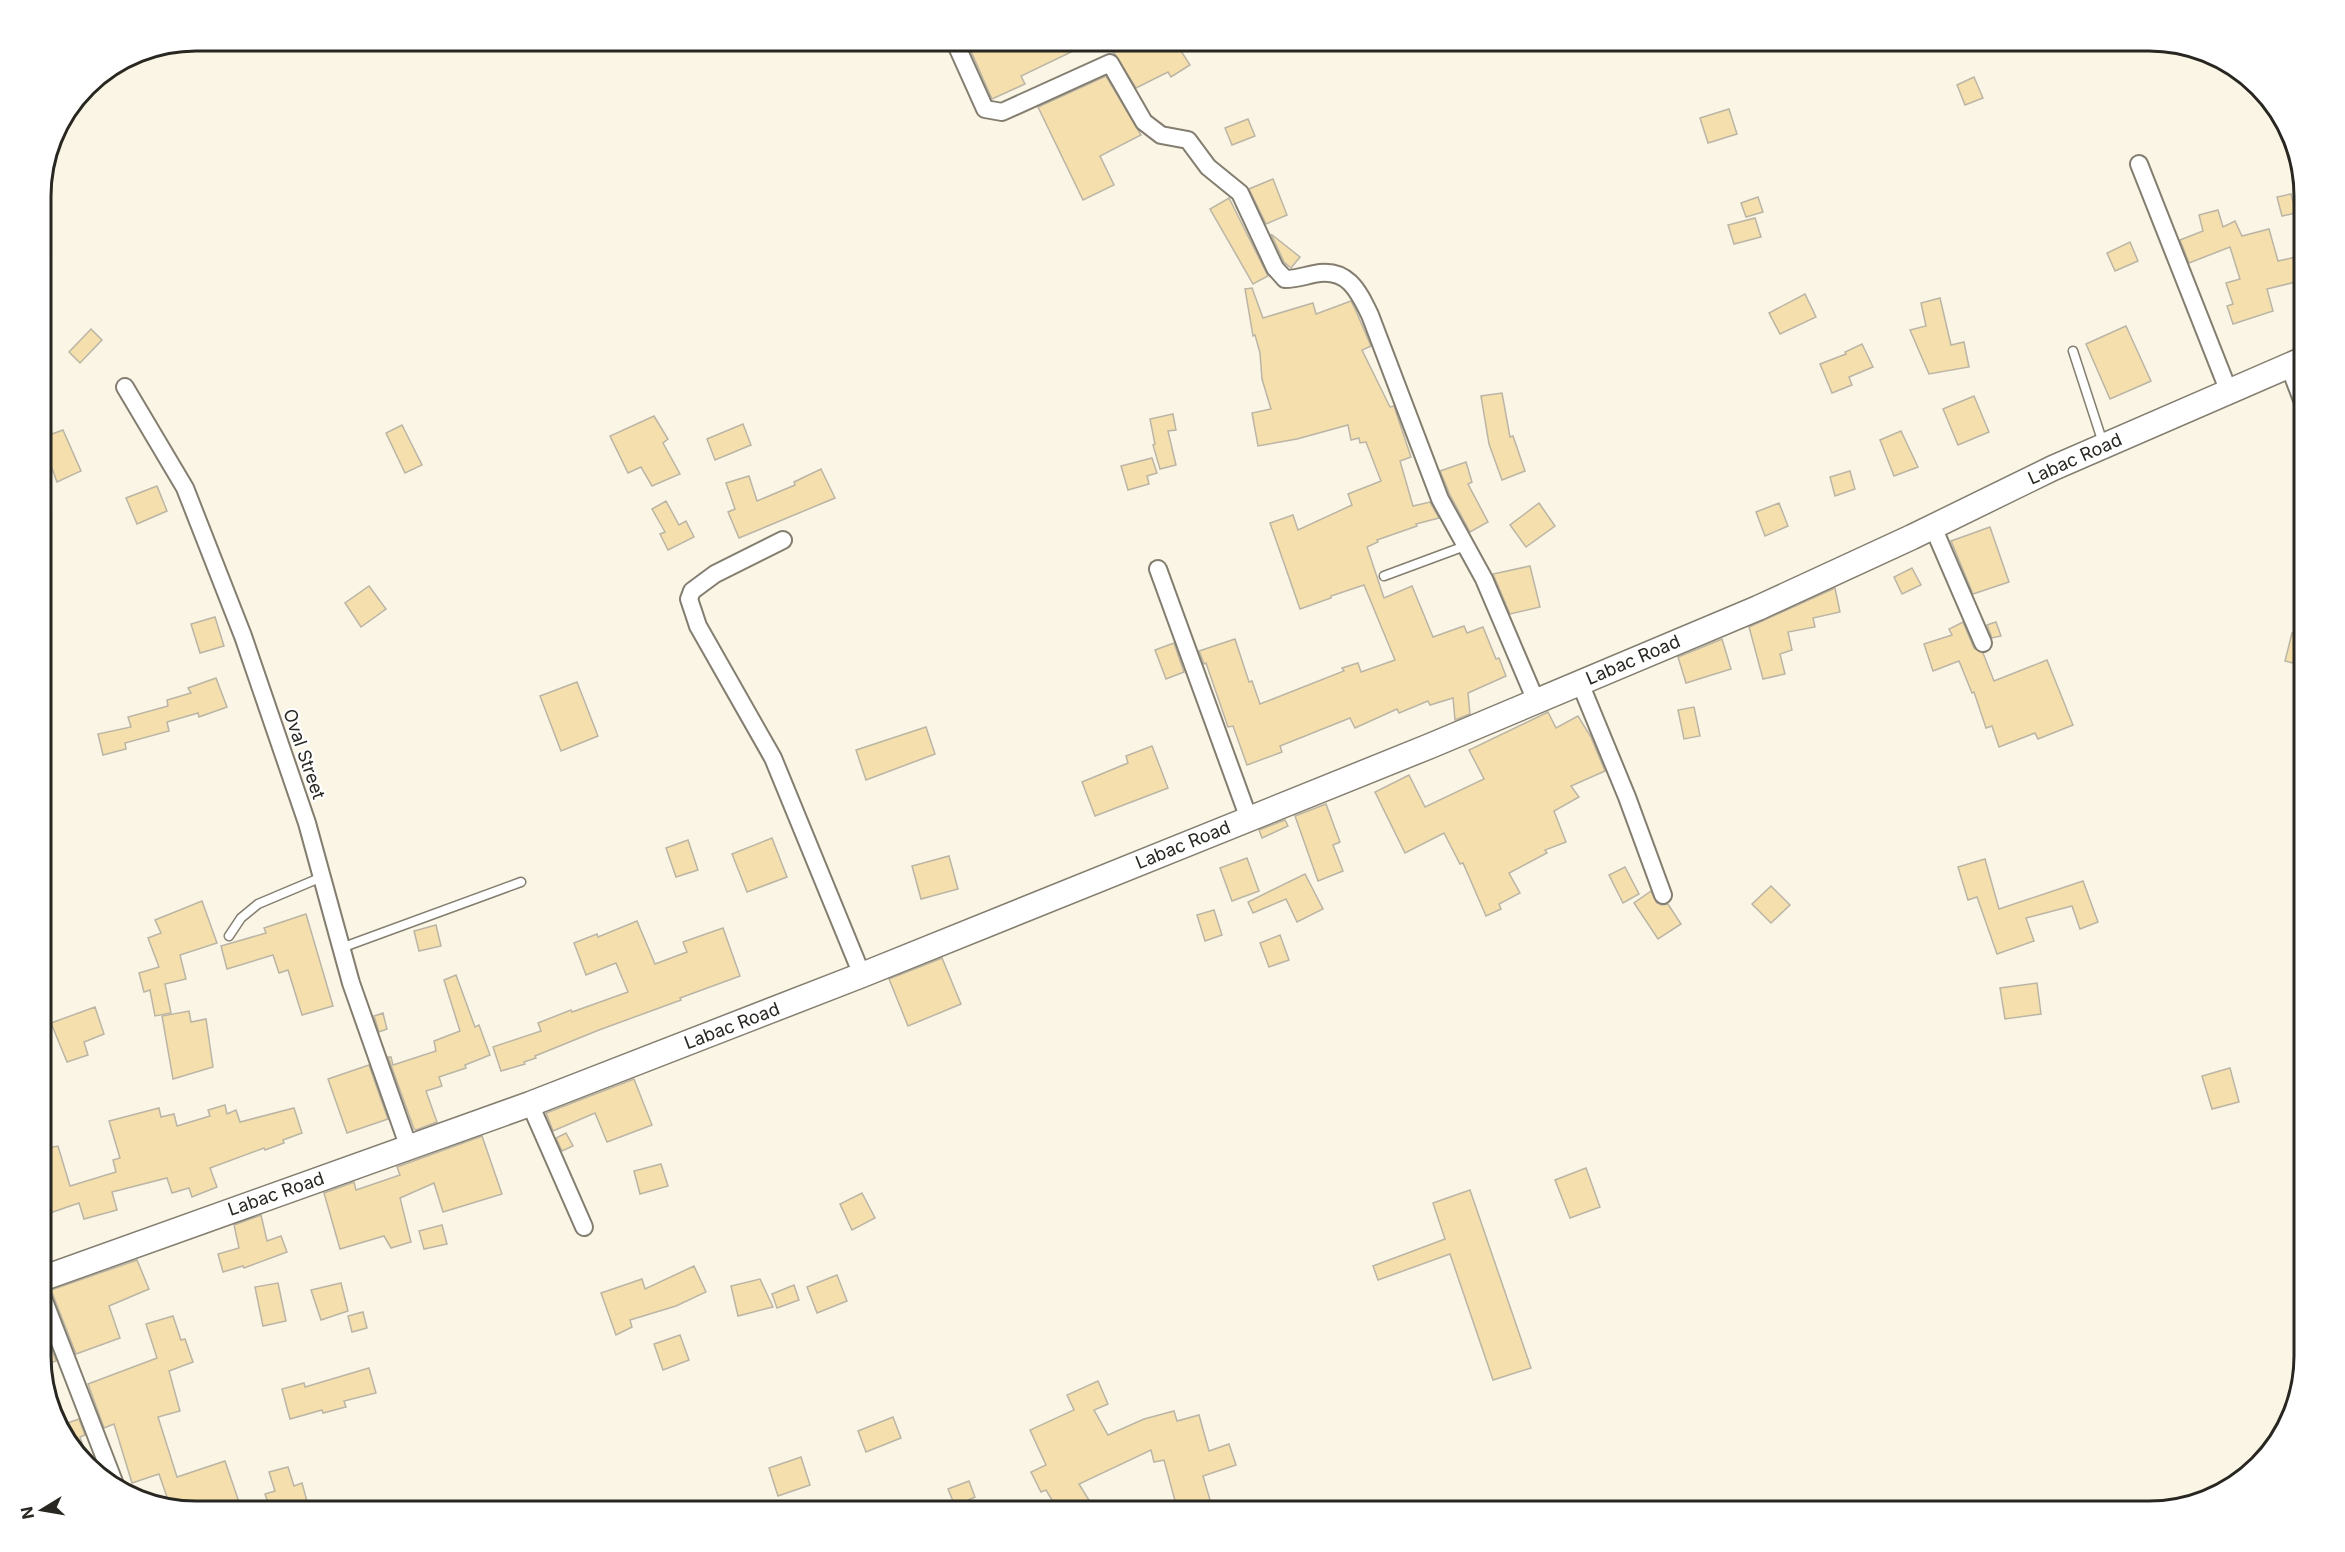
<svg xmlns="http://www.w3.org/2000/svg" width="2345" height="1552" font-family="Inter,sans-serif">
  <style>
    .building { fill: #f4dfad; stroke: #bbb5a6; stroke-width: 1.5 }
    .lines { fill: none; stroke-linecap: round; stroke-linejoin: round }
    .lane-casing { stroke: #847e70; stroke-width: 11 }
    .street-casing { stroke: #847e70; stroke-width: 20 }
    .secondary-casing { stroke: #847e70; stroke-width: 27 }
    .lane { stroke: #fff; stroke-width: 8 }
    .street { stroke: #fff; stroke-width: 16 }
    .secondary { stroke: #fff; stroke-width: 24 }
    .labels { text-anchor: middle; stroke-width: 4.5; stroke-linejoin: round; paint-order: stroke }
    .street-label { font-size: 18px; fill: #292721; stroke: #fff }
    .rim { fill: none; stroke: #292721; stroke-width: 3 }
  </style>
  <rect width="100%" height="100%" fill="#fbf5e5"/>
  <g class="building">
    <polygon points="966,40 1096,40 1021,76 1025,84 992,99"/>
    <polygon points="1106,40 1174,40 1190,65 1171,77 1168,72 1136,88"/>
    <polygon points="1106,76 1141,135 1100,156 1114,185 1083,200 1038,107"/>
    <polygon points="1974,77 1983,98 1965,105 1957,85"/>
    <polygon points="1729,109 1737,134 1708,143 1700,118"/>
    <polygon points="1248,119 1255,136 1232,145 1225,128"/>
    <polygon points="1273,179 1287,215 1266,224 1249,189"/>
    <polygon points="2291,194 2296,213 2282,216 2277,197"/>
    <polygon points="1758,197 1763,212 1746,217 1741,203"/>
    <polygon points="1229,198 1268,276 1253,284 1210,209"/>
    <polygon points="2218,210 2223,227 2235,221 2242,236 2269,229 2278,261 2304,255 2304,280 2267,289 2273,311 2233,324 2227,306 2233,304 2226,283 2240,279 2230,247 2189,263 2180,240 2203,231 2199,215"/>
    <polygon points="1755,218 1761,237 1734,244 1728,225"/>
    <polygon points="1271,234 1300,257 1291,268 1284,262"/>
    <polygon points="2130,242 2138,261 2115,271 2107,253"/>
    <polygon points="1252,288 1263,318 1313,303 1316,314 1351,301 1356,311 1371,346 1362,350 1390,407 1394,406 1411,457 1400,461 1413,506 1430,502 1439,518 1416,524 1417,526 1377,540 1378,542 1367,547 1384,598 1412,586 1433,637 1464,626 1467,633 1483,627 1496,659 1499,658 1506,676 1468,693 1470,714 1455,720 1453,698 1430,705 1428,701 1399,713 1397,709 1355,728 1350,718 1280,746 1282,752 1247,765 1233,726 1228,727 1206,663 1204,664 1199,651 1235,639 1249,682 1252,681 1260,704 1344,671 1342,668 1358,663 1361,672 1395,660 1364,585 1331,596 1331,598 1300,609 1270,523 1293,515 1298,530 1352,505 1348,494 1381,481 1366,442 1360,443 1359,438 1351,440 1348,425 1297,439 1258,446 1252,413 1271,409 1262,379 1260,353 1255,335 1253,336 1245,289"/>
    <polygon points="1805,294 1816,317 1780,334 1769,313"/>
    <polygon points="1940,298 1951,345 1964,342 1969,367 1929,374 1910,330 1926,326 1921,303"/>
    <polygon points="2126,326 2151,381 2110,399 2086,344"/>
    <polygon points="91,329 102,340 80,363 69,352"/>
    <polygon points="1862,344 1873,367 1849,377 1852,385 1832,393 1820,364 1846,354 1845,352"/>
    <polygon points="1502,393 1510,437 1513,436 1525,471 1502,480 1489,444 1481,396"/>
    <polygon points="1974,396 1989,432 1958,445 1943,409"/>
    <polygon points="1173,414 1176,430 1168,431 1176,465 1160,469 1153,445 1155,444 1150,419"/>
    <polygon points="654,416 668,439 663,443 680,474 652,486 641,467 628,473 610,436"/>
    <polygon points="743,424 751,445 715,460 707,439"/>
    <polygon points="402,425 422,465 405,473 386,433"/>
    <polygon points="63,430 81,471 57,482 41,438"/>
    <polygon points="1901,431 1918,467 1894,476 1880,440"/>
    <polygon points="1152,458 1157,473 1147,476 1149,484 1128,490 1121,466"/>
    <polygon points="1466,462 1472,482 1468,484 1488,522 1470,532 1450,495 1440,471"/>
    <polygon points="821,469 835,498 739,538 728,512 735,509 726,483 749,476 757,501 795,485 794,482"/>
    <polygon points="1850,471 1855,489 1835,496 1830,477"/>
    <polygon points="157,486 167,511 137,524 126,498"/>
    <polygon points="666,501 679,525 686,521 694,537 668,550 660,534 665,532 652,509"/>
    <polygon points="1539,503 1555,526 1526,547 1510,525"/>
    <polygon points="1779,503 1788,526 1765,536 1756,512"/>
    <polygon points="1990,527 2009,582 1973,594 1951,541"/>
    <polygon points="1530,566 1540,607 1510,614 1493,574"/>
    <polygon points="1912,568 1921,585 1902,594 1894,577"/>
    <polygon points="369,586 386,609 361,627 345,603"/>
    <polygon points="1835,588 1840,612 1813,618 1815,627 1788,632 1792,650 1780,654 1785,674 1763,679 1749,627"/>
    <polygon points="215,617 224,646 200,653 191,624"/>
    <polygon points="1963,622 1974,648 1983,653 1994,681 2047,660 2073,725 2038,739 2035,733 1999,747 1992,726 1986,728 1974,692 1972,693 1959,661 1933,671 1924,644 1952,635 1949,629"/>
    <polygon points="1996,622 2001,636 1992,638 1987,625"/>
    <polygon points="2292,633 2304,636 2304,666 2285,661"/>
    <polygon points="1722,639 1731,669 1686,683 1678,657"/>
    <polygon points="1174,643 1184,672 1166,679 1155,650"/>
    <polygon points="216,678 227,707 199,717 198,713 167,722 169,731 125,743 126,749 103,755 98,734 131,727 128,717 168,706 167,700 191,693 188,688"/>
    <polygon points="577,682 598,736 561,751 540,696"/>
    <polygon points="1694,707 1700,736 1684,739 1678,710"/>
    <polygon points="1548,712 1556,728 1578,716 1591,737 1605,771 1571,786 1579,797 1554,811 1566,842 1545,850 1547,853 1509,873 1520,893 1499,904 1501,909 1486,916 1463,863 1460,864 1444,833 1405,853 1375,792 1409,775 1425,807 1484,779 1469,750"/>
    <polygon points="926,727 935,754 866,780 856,750"/>
    <polygon points="1152,746 1168,788 1095,816 1082,782 1128,763 1126,756"/>
    <polygon points="1326,804 1340,842 1333,845 1343,871 1318,881 1295,816"/>
    <polygon points="1285,820 1288,826 1262,838 1259,830"/>
    <polygon points="772,838 787,877 747,892 732,854"/>
    <polygon points="688,840 698,870 676,877 666,848"/>
    <polygon points="949,856 958,889 921,899 912,866"/>
    <polygon points="1247,858 1259,891 1232,901 1220,868"/>
    <polygon points="1985,859 1999,909 2083,881 2098,922 2080,929 2072,906 2026,918 2034,941 1997,954 1977,897 1968,900 1958,867"/>
    <polygon points="1625,867 1639,894 1623,903 1609,875"/>
    <polygon points="1305,874 1323,909 1297,922 1286,899 1253,913 1248,902"/>
    <polygon points="1771,886 1790,905 1771,923 1752,904"/>
    <polygon points="1651,891 1657,903 1662,905 1668,904 1681,924 1658,939 1634,903"/>
    <polygon points="202,901 217,943 180,955 186,979 165,984 171,1013 155,1016 150,990 144,992 139,973 159,967 148,938 161,933 155,920"/>
    <polygon points="1214,910 1222,935 1205,941 1197,915"/>
    <polygon points="306,914 333,1006 302,1015 288,970 279,973 273,955 227,969 221,946 266,933 264,928"/>
    <polygon points="637,921 655,964 687,952 683,942 723,928 740,976 680,998 681,1000 599,1030 535,1056 536,1058 524,1062 525,1064 501,1071 493,1047 541,1031 538,1023 571,1010 572,1012 628,992 616,963 586,975 574,943 597,934 598,937"/>
    <polygon points="436,925 441,946 419,951 414,931"/>
    <polygon points="1280,935 1289,960 1269,967 1260,943"/>
    <polygon points="942,958 961,1004 908,1026 889,979"/>
    <polygon points="456,975 475,1027 479,1025 490,1055 465,1065 466,1068 439,1077 442,1086 426,1091 437,1122 416,1130 414,1129 388,1057 391,1057 393,1065 436,1051 434,1041 460,1031 444,980"/>
    <polygon points="2037,983 2041,1014 2005,1019 2000,988"/>
    <polygon points="95,1007 104,1034 84,1042 88,1055 67,1062 51,1023"/>
    <polygon points="189,1011 191,1022 206,1019 213,1067 173,1079 162,1016"/>
    <polygon points="383,1013 387,1029 379,1032 374,1016"/>
    <polygon points="369,1065 388,1119 347,1133 328,1079"/>
    <polygon points="2230,1068 2239,1102 2212,1109 2202,1076"/>
    <polygon points="634,1079 652,1125 607,1142 595,1113 553,1131 546,1113"/>
    <polygon points="225,1105 227,1114 236,1110 240,1122 294,1108 302,1133 283,1140 284,1143 265,1150 264,1148 210,1168 217,1187 192,1197 189,1188 172,1193 167,1178 112,1192 117,1210 84,1219 79,1203 50,1213 41,1186 41,1149 58,1146 70,1186 116,1172 113,1160 120,1158 109,1121 159,1108 161,1117 174,1114 177,1126 210,1116 208,1110"/>
    <polygon points="566,1133 573,1146 562,1151 556,1138"/>
    <polygon points="482,1136 502,1194 443,1212 434,1183 400,1198 411,1242 391,1248 384,1236 340,1249 324,1193 354,1182 356,1190 400,1175 397,1167"/>
    <polygon points="661,1164 668,1186 640,1194 634,1171"/>
    <polygon points="1586,1168 1600,1207 1570,1218 1555,1180"/>
    <polygon points="1470,1190 1531,1368 1493,1380 1450,1254 1378,1280 1373,1266 1445,1239 1433,1203"/>
    <polygon points="862,1193 875,1218 852,1230 840,1204"/>
    <polygon points="261,1215 267,1241 281,1236 287,1252 244,1268 243,1266 223,1272 218,1254 239,1248 234,1225"/>
    <polygon points="442,1225 447,1244 424,1249 419,1231"/>
    <polygon points="137,1260 149,1289 109,1306 120,1338 76,1354 51,1290"/>
    <polygon points="694,1266 706,1292 676,1306 630,1320 632,1327 616,1335 601,1293 642,1279 645,1289"/>
    <polygon points="837,1275 847,1301 817,1313 807,1287"/>
    <polygon points="760,1279 773,1307 738,1316 731,1286"/>
    <polygon points="278,1283 286,1321 263,1326 255,1287"/>
    <polygon points="341,1283 348,1311 321,1320 311,1290"/>
    <polygon points="794,1285 799,1300 777,1308 772,1294"/>
    <polygon points="363,1312 367,1328 352,1332 348,1316"/>
    <polygon points="173,1316 181,1340 185,1339 193,1362 169,1371 180,1411 158,1417 177,1477 225,1461 240,1505 222,1512 196,1512 169,1503 159,1474 132,1483 114,1424 104,1428 88,1384 157,1358 146,1324"/>
    <polygon points="41,1322 56,1361 41,1366"/>
    <polygon points="680,1335 689,1360 663,1370 654,1344"/>
    <polygon points="369,1368 376,1393 344,1401 346,1407 323,1413 322,1410 290,1419 282,1389 304,1383 305,1387"/>
    <polygon points="1098,1381 1108,1404 1094,1410 1108,1435 1144,1419 1174,1411 1177,1421 1199,1415 1209,1451 1229,1444 1236,1465 1203,1476 1210,1500 1177,1508 1164,1460 1154,1462 1151,1450 1079,1484 1092,1505 1081,1511 1059,1512 1046,1490 1041,1492 1031,1472 1046,1465 1030,1430 1074,1410 1067,1395"/>
    <polygon points="893,1417 901,1438 866,1452 858,1431"/>
    <polygon points="79,1419 85,1435 80,1437 89,1464 61,1433 59,1426"/>
    <polygon points="801,1457 810,1485 778,1496 769,1468"/>
    <polygon points="288,1467 294,1486 302,1483 310,1512 271,1512 265,1494 275,1491 269,1472"/>
    <polygon points="969,1481 975,1497 955,1506 948,1489"/>
  </g>
  <g class="lines">
    <g class="lane-casing">
      <g id="lane">
        <polyline points="2073,351 2103,443"/>
        <polyline points="1384,576 1465,546"/>
        <polyline points="229,936 241,918 258,904 322,877"/>
        <polyline points="341,948 521,882"/>
      </g>
    </g>
    <g class="street-casing">
      <g id="street">
        <path d="M954 40 985 109 1002 112 1110 63 1144 122 1161 135 1188 140 1208 167 1240 193 1275 268 1285 279C1296 279 1304 276 1314 274 1347 267 1358 290 1370 315L1440 499 1484 579 1536 701"/>
        <polyline points="2139,164 2229,392"/>
        <polyline points="2289,366 2304,405"/>
        <polyline points="125,387 185,488 243,636 307,823 351,983 409,1148"/>
        <polyline points="1933,527 1983,643"/>
        <polyline points="783,540 715,574 692,591 689,599 698,626 773,758 862,975"/>
        <polyline points="1158,569 1249,819"/>
        <polyline points="1580,683 1627,797 1663,895"/>
        <polyline points="530,1104 584,1227"/>
        <polyline points="41,1293 116,1487"/>
      </g>
    </g>
    <g class="secondary-casing">
      <polyline id="secondary" points="41,1279 530,1104 862,975 1430,746 1758,608 1912,537 2053,468 2304,359"/>
    </g>
    <use href="#lane" class="lane"/>
    <use href="#street" class="street"/>
    <use href="#secondary" class="secondary"/>
  </g>
  <g class="labels">
    <g class="street-label">
      <text transform="translate(2075 459) rotate(-24)" y="6">Labac Road</text>
      <text transform="translate(1633 660) rotate(-23)" y="6">Labac Road</text>
      <text transform="translate(304 754) rotate(71)" y="6">Oval Street</text>
      <text transform="translate(1183 845) rotate(-22)" y="6">Labac Road</text>
      <text transform="translate(732 1026) rotate(-21)" y="6">Labac Road</text>
      <text transform="translate(276 1194) rotate(-19)" y="6">Labac Road</text>
    </g>
  </g>
  <path d="M0 0H2345V1552H0ZM196 51H2149A145 145 0 0 1 2294 196V1356A145 145 0 0 1 2149 1501H196A145 145 0 0 1 51 1356V196A145 145 0 0 1 196 51Z" fill="#fff" fill-rule="evenodd"/>
  <path class="rim" d="M196 51H2149A145 145 0 0 1 2294 196V1356A145 145 0 0 1 2149 1501H196A145 145 0 0 1 51 1356V196A145 145 0 0 1 196 51Z"/>
  <g transform="translate(42 1510) rotate(259)" stroke="#ffffff" stroke-width="4.5" paint-order="stroke">
  <path d="M0-4.5L10 22L0 15L-10 22Z" fill="#292721"/>
  <text y="-9" font-size="16" font-weight="bold" text-anchor="middle" fill="#292721">N</text>
  </g>
</svg>
